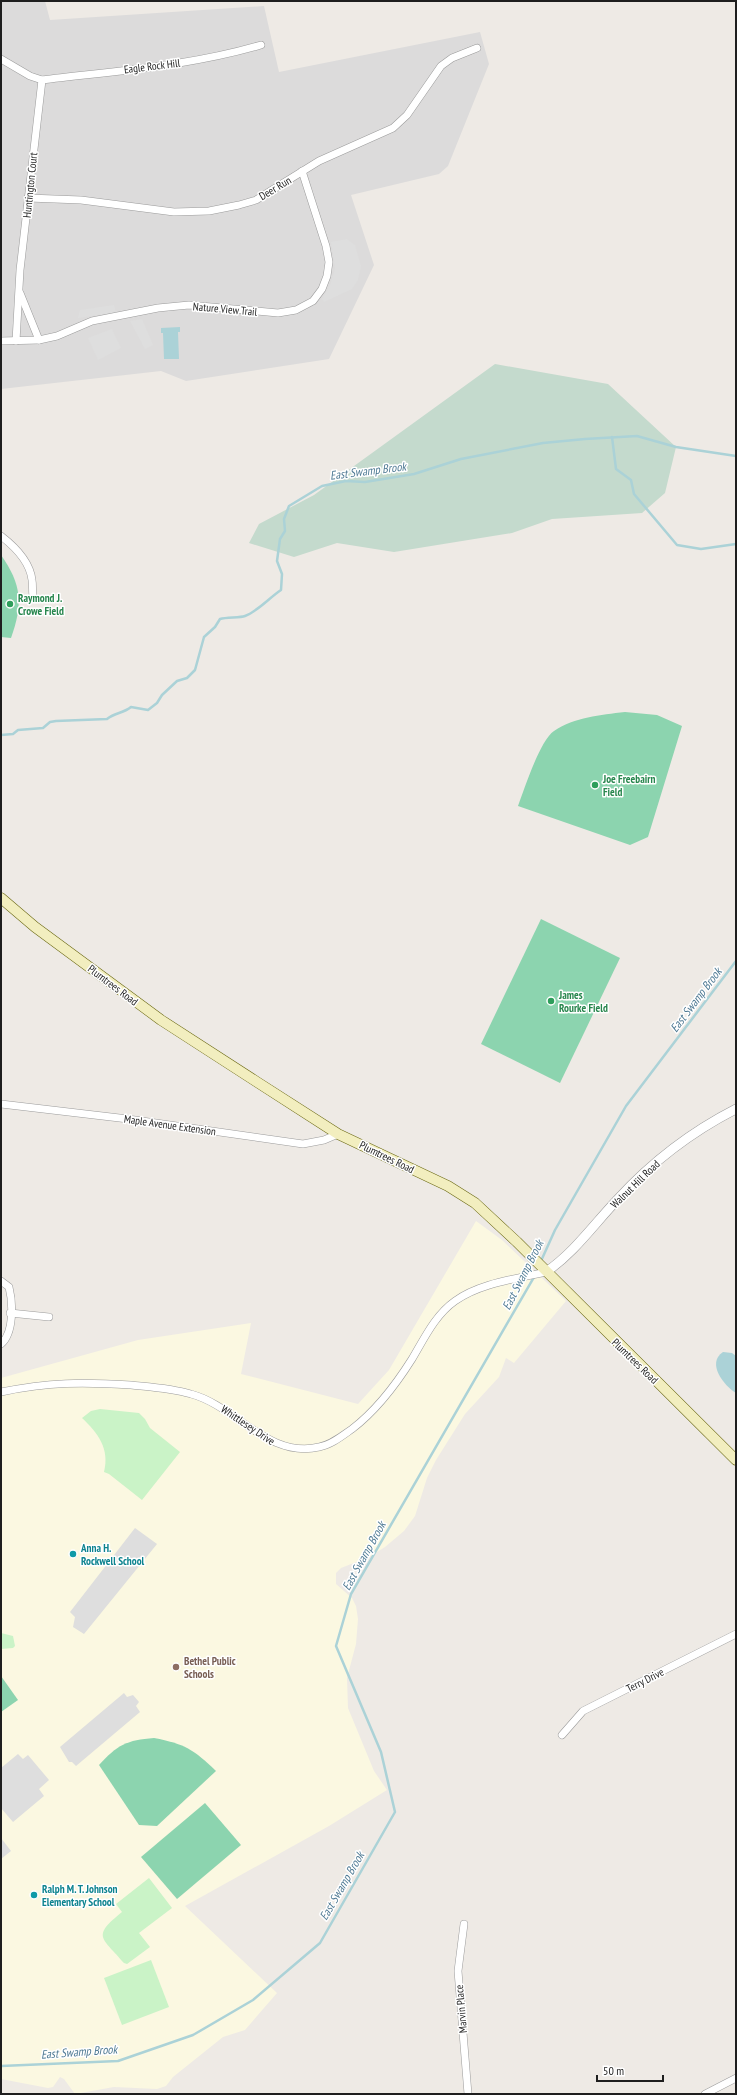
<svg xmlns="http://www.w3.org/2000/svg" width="737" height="2095" font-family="'PT Sans Narrow',sans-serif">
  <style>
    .residential { fill: #dcdbdb }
    .education { fill: #fbf8e1 }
    .wetland { fill: #c4dacd }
    .park { fill: #caf3c7 }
    .pitch { fill: #8cd4af }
    .parking { fill: #dedede }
    .water { fill: #abd2d7 }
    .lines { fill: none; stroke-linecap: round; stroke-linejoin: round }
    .stream { stroke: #abd2d7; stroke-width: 2.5 }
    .minor-casing { stroke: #9b9b9b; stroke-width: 8 }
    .tertiary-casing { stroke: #9b9b9b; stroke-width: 10 }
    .secondary-casing { stroke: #696711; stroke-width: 11 }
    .minor { stroke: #fff; stroke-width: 7 }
    .tertiary { stroke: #fff; stroke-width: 9 }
    .secondary { stroke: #f2eebf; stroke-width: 10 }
    .leisure-dot { fill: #2e9e5b; stroke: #fff; stroke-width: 1.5 }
    .culture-dot { fill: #0f9aa8; stroke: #fff; stroke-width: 1.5 }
    .education-dot { fill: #8d6e63; stroke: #fff; stroke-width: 1.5 }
    .labels { text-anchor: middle; stroke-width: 3; stroke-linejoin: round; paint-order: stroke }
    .street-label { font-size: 11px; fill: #1e1e1e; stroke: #fff }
    .leisure-label { font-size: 11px; font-weight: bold; fill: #27864d; stroke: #fff; text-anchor: start }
    .culture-label { font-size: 11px; font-weight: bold; fill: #0d838f; stroke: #fff; text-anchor: start }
    .education-label { font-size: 11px; font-weight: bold; fill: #785e54; stroke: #fff; text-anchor: start }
    .water-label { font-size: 12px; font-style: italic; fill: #4f7a94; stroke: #fff }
  </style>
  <rect width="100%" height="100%" fill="#eeeae5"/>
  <polygon class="residential" points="1,1 45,1 50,20 264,6 279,72 480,32 489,64 448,166 439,174 351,195 374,265 329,359 186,381 161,371 1,389"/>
  <polygon class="education" points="476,1221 502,1240 566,1301 514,1363 506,1358 499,1377 465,1414 436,1460 427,1478 415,1516 404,1531 385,1547 369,1557 341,1568 336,1573 336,1584 352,1598 356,1606 358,1619 356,1644 347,1678 348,1708 374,1771 387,1790 329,1826 185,1906 277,1993 245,2030 223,2037 173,2077 166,2086 157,2089 114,2087 75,2094 64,2079 60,2077 53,2087 48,2088 1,2079 1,1378 138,1340 251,1323 241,1374 358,1404 389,1370"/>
  <polygon class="wetland" points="495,364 608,384 676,447 665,493 642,513 552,519 512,533 394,552 337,543 294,557 249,543 259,524 314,495"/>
  <g class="park">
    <path d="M100 1409 139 1413 145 1419 150 1428 180 1452 142 1500 109 1474 104 1472C110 1449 98 1433 82 1418L91 1411Z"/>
    <polygon points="1,1633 13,1636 15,1646 13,1648 1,1649"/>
    <path d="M149 1878 172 1908 139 1933 150 1947 127 1964 124 1963C102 1937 91 1937 122 1912L116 1904Z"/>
    <polygon points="151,1960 169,2007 122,2025 104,1978"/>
  </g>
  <g class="pitch">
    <path d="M1 555C22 585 23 604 11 638L1 637Z"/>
    <path d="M625 712 657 715 682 726 648 837 630 845 518 806C524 790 540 740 554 731 575 717 600 715 625 712Z"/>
    <polygon points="541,919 620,958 560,1083 481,1044"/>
    <polygon points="1,1676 18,1700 1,1712"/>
    <path d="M154 1738C185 1744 193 1749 216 1771L157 1826 139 1825 99 1765C117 1745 127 1740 154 1738Z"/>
    <polygon points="205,1803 241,1845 177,1899 141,1857"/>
  </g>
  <g class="parking">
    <polygon points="347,239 355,245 361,266 358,280 352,289 324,302 322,299 330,285 335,268 331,242"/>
    <polygon points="114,305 116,313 78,318 80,310"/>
    <polygon points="142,319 153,345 145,349 130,321"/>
    <polygon points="112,329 121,348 98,360 88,338"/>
    <polygon points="135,1528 157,1544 84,1634 73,1627 75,1617 70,1612"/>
    <polygon points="124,1693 127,1697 133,1695 139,1702 136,1706 140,1712 76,1766 72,1762 69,1762 60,1747"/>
    <polygon points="18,1754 23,1759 28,1755 49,1780 39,1789 44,1796 13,1822 1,1808 1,1768"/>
    <polygon points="1,1838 11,1851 1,1859"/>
  </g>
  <g class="water">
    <polygon points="180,327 180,332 178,332 179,359 164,359 163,333 161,333 161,328"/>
    <path d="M723 1352 732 1353 736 1356V1393C724 1386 706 1363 723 1352Z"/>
  </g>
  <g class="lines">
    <g class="stream">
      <polyline points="612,437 616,469 631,480 634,494 677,545 701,549 736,544"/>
      <path d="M1 735 13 734 18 730 43 728 50 722 56 721 107 719C114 713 124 713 131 707L148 710 157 703 162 695 177 681 187 678 195 670 204 637 215 627 220 619C227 617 240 618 245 616 258 611 269 598 281 590L282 574 277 561 280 539 285 531 284 519 289 506 322 486 346 481 365 482 414 474 461 459 543 443 585 439 637 436 676 447 736 456"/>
      <polyline points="541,1261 555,1230 626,1106 736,961"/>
      <polyline points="1,2066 118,2061 193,2035 253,2000 320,1943 395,1812 381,1752 336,1646 351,1594 534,1277"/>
    </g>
    <g class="minor-casing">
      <g id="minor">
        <path d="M1 59 30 76 42 80C115 71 190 66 261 45"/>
        <polyline points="28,198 81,200 174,212 209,211 239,205 256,200 319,161 393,128 407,115 441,66 452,58 477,48"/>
        <polyline points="20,293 39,340"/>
        <polyline points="1,341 39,340 57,336 92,321 158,308 189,305 278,313 296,310 313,301 322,289 327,276 329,262 326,246 302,171"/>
        <polyline points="16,341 20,270 42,80"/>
        <path d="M1 536C14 546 30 562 32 580 33 585 32 591 33 596"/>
        <polyline points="1,1104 128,1119 303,1144 324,1140 338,1134"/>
        <path d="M1 1281 9 1287C13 1303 14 1333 1 1344"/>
        <polyline points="10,1313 49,1317"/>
        <path d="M1 1392C49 1382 82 1382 131 1385 151 1387 171 1388 191 1394 236 1406 268 1459 319 1447 331 1445 342 1436 352 1429 377 1410 395 1386 412 1359 424 1339 435 1315 455 1301 480 1283 516 1279 546 1272"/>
        <polyline points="562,1735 583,1711 736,1634"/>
        <polyline points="464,1924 458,1971 468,2094"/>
        <polyline points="705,2094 736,2078"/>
      </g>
    </g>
    <g class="tertiary-casing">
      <path id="tertiary" d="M546 1272C575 1252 594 1224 618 1199 652 1162 691 1132 736 1109"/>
    </g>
    <g class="secondary-casing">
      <polyline id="secondary" points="1,898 35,927 161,1020 257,1082 338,1134 448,1186 475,1203 517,1242 736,1460"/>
    </g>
    <use href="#minor" class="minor"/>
    <use href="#tertiary" class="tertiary"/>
    <use href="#secondary" class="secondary"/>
  </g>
  <g class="leisure-dot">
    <circle cx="10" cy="604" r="4"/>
    <circle cx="595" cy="785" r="4"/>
    <circle cx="551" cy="1001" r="4"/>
  </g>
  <g class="culture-dot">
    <circle cx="73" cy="1554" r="4"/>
    <circle cx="34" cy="1895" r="4"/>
  </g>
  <circle class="education-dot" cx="176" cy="1667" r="4"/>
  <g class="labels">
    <g class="street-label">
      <text transform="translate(152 66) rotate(-7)" y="4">Eagle Rock Hill</text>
      <text transform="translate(30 185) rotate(-84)" y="4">Huntington Court</text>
      <text transform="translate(275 188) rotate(-31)" y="4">Deer Run</text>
      <text transform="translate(225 309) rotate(5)" y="4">Nature View Trail</text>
      <text transform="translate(113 985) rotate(37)" y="4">Plumtrees Road</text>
      <text transform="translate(170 1125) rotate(8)" y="4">Maple Avenue Extension</text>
      <text transform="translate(387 1157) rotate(26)" y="4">Plumtrees Road</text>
      <text transform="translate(635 1184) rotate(-44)" y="4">Walnut Hill Road</text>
      <text transform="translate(635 1361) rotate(44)" y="4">Plumtrees Road</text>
      <text transform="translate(248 1425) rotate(34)" y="4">Whittlesey Drive</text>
      <text transform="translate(645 1680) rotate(-27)" y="4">Terry Drive</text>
      <text transform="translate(461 2009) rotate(-95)" y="4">Marvin Place</text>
    </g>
    <g class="leisure-label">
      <text x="18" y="602">Raymond J.<tspan x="18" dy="13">Crowe Field</tspan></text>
      <text x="603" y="783">Joe Freebairn<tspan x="603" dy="13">Field</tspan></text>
      <text x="559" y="999">James<tspan x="559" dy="13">Rourke Field</tspan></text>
    </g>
    <g class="culture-label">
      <text x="81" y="1552">Anna H.<tspan x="81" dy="13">Rockwell School</tspan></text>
      <text x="42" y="1893">Ralph M. T. Johnson<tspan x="42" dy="13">Elementary School</tspan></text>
    </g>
    <g class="education-label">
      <text x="184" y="1665">Bethel Public<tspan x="184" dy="13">Schools</tspan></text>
    </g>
    <g class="water-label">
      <text transform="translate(368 471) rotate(-7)" y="4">East Swamp Brook</text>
      <text transform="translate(696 1000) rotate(-53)" y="4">East Swamp Brook</text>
      <text transform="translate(523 1275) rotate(-63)" y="4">East Swamp Brook</text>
      <text transform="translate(364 1556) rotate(-61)" y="4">East Swamp Brook</text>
      <text transform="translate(342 1886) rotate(-60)" y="4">East Swamp Brook</text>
      <text transform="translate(79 2052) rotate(-4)" y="4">East Swamp Brook</text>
    </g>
  </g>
  <rect width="737" height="2095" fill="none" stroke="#1e1e1e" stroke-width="4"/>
  <path d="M597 2075v6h66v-6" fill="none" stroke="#1e1e1e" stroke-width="2"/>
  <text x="603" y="2075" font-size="12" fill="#1e1e1e" stroke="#ffffff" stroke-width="3" paint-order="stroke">50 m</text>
</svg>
